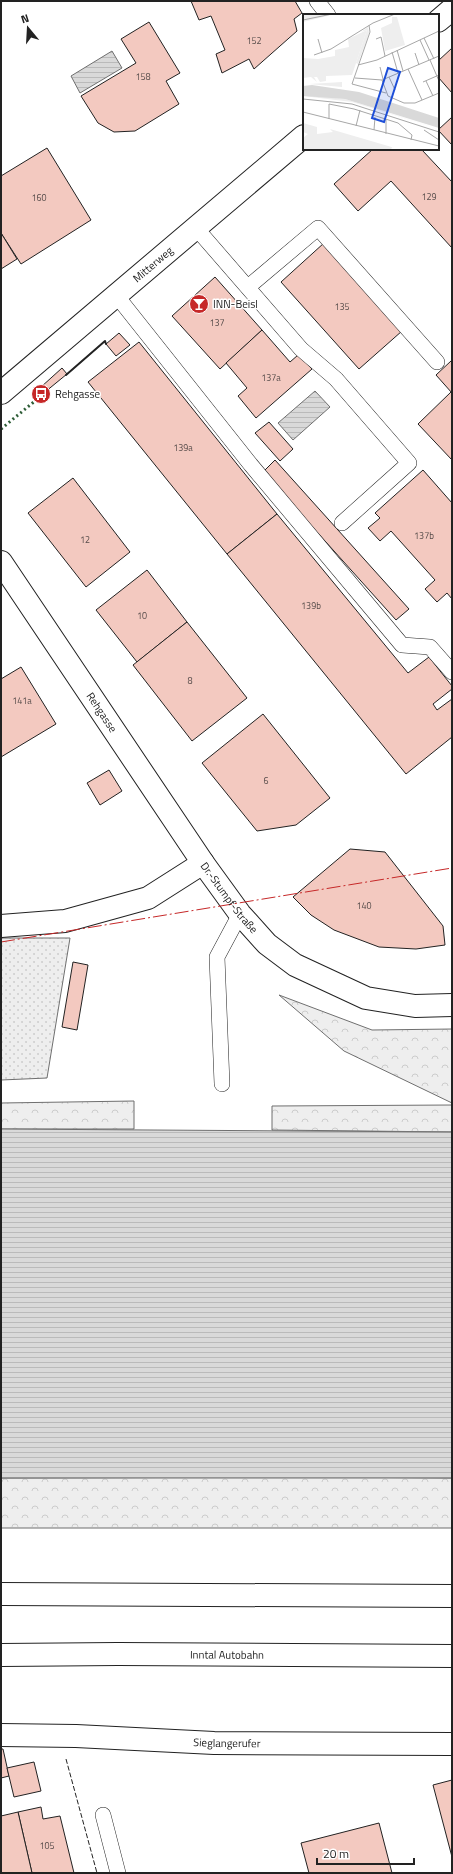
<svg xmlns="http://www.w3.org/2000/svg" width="453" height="1874" font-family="'Titillium Web',sans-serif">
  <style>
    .green { fill: url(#green-dots); stroke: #6f6f6f }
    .forest { fill: url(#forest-crowns); stroke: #6f6f6f }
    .water { fill: url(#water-rules); stroke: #6f6f6f }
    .building { fill: #f3c9c0; stroke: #222 }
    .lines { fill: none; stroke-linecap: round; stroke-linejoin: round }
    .lane-casing { stroke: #222; stroke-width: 16 }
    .street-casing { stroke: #222; stroke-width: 24 }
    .secondary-casing { stroke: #222; stroke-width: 24 }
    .highway-casing { stroke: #222; stroke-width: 24 }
    .lane { stroke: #fff; stroke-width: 15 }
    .street { stroke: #fff; stroke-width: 22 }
    .secondary { stroke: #fff; stroke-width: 22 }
    .highway { stroke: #fff; stroke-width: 22 }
    .hedge { stroke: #2f5e38; stroke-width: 3; stroke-dasharray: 2 3; stroke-linecap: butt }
    .fence { stroke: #222; stroke-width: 1; stroke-dasharray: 5 2; stroke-linecap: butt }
    .wall { stroke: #222; stroke-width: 2 }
    .power { stroke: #c62828; stroke-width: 1; stroke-dasharray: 14 3 2 3; stroke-linecap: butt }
    .labels { text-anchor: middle; stroke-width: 3; stroke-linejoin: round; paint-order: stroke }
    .number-label { font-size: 9px; fill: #564c4a }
    .street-label { font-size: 11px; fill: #222; stroke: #fff }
    .poi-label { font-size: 11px; fill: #222; stroke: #fff; text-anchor: start }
    .inset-road { fill: none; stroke: #a7a7a7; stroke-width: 1 }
    .view { fill: #1d4ed8; fill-opacity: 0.15; stroke: #1d4ed8; stroke-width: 2 }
    .inset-edge { fill: none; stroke: #222; stroke-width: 2 }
  </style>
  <defs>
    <pattern id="green-dots" width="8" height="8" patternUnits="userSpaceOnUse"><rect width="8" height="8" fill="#eee"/><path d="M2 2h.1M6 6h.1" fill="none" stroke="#ccc" stroke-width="1.8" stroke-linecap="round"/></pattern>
    <pattern id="forest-crowns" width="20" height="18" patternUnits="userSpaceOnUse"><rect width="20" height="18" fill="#eee"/><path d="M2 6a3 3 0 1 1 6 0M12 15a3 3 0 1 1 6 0" fill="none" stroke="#ccc"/></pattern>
    <pattern id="water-rules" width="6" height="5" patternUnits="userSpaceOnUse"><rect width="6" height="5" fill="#d9d9d9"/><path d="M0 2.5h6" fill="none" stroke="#bababa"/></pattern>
  </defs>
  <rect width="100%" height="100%" fill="#fff"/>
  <polygon class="green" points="1,938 70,938 47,1078 1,1080"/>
  <g class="forest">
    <polygon points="279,995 372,1030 452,1029 452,1103 344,1051"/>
    <polygon points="134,1101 134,1129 1,1129 1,1103"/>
    <polygon points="452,1105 452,1132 272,1130 272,1106"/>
    <polygon points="327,1477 452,1478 452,1528 1,1528 1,1478"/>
  </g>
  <g class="water">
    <polygon points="112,51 122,68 80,93 71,76"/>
    <polygon points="315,391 330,407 293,440 278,423"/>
    <polygon points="1,1129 452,1132 452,1478 1,1478"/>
  </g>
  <g class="building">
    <polygon points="191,1 295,1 302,13 294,19 297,31 254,69 249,59 222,73 216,54 225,50 211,16 199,20"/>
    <polygon points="149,22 180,73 166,81 179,104 135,131 114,132 98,123 81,96 136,63 121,39"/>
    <polygon points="452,48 452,93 438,77 438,61"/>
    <polygon points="452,117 452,145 438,130"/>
    <polygon points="47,148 91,220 21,264 1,233 1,176"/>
    <polygon points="373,149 424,149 422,150 452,182 452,248 391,181 358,211 334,184"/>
    <polygon points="1,233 17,259 1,269"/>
    <polygon points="324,243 402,331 359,369 281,282"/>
    <polygon points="215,277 262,330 220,369 172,316"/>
    <polygon points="262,330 290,362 298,355 312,369 256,418 238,396 247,388 226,363"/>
    <polygon points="119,333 130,345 116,356 106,344"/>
    <polygon points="139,342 277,514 227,554 88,382"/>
    <polygon points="451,361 452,363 452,393 436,375"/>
    <polygon points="62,368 67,374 45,392 41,387"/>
    <polygon points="451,392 452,393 452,460 418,424"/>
    <polygon points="269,422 293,449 280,461 255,433"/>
    <polygon points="275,460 409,609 396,620 263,472"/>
    <polygon points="423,470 452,503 452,599 447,593 437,602 425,589 435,580 391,531 380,541 368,528 380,518 375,513"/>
    <polygon points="73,478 130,552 86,587 28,513"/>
    <polygon points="277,514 408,673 429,657 452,686 452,689 433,704 437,710 452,699 452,737 406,774 227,554"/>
    <polygon points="147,570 187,622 137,662 96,610"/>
    <polygon points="187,622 247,698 192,741 133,665"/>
    <polygon points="21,667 56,724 1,757 1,679"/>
    <polygon points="263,714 330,798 296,825 257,831 202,763"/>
    <polygon points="109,770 122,791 100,805 87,783"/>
    <polygon points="350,849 385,852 443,926 445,945 416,949 379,947 334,930 311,915 293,897"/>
    <polygon points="73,962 88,965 77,1030 62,1027"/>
    <polygon points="1,1749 3,1749 9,1776 1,1778"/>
    <polygon points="34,1762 41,1791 14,1797 7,1768"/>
    <polygon points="452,1780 452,1857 433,1785"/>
    <polygon points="41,1807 43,1819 60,1816 74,1873 32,1873 18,1812"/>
    <polygon points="18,1812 32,1873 1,1873 1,1816"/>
    <polygon points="379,1823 392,1873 309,1873 301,1843"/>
  </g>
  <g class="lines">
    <g class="lane-casing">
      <g id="lane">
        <polyline points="317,1 328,15"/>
        <polyline points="196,228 301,349 336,379 409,463 342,523"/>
        <polyline points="248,287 318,228 437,362"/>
        <polyline points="116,295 251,465 402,645 430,647 452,672"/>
        <polyline points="222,1084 217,957 240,914"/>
        <polyline points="103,1815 118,1873"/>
      </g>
    </g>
    <g class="street-casing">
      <g id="street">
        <path id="s1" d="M1 562 203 863 240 914 267 944 295 965 366 998 415 1006 452 1005"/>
        <polyline points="1,926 65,921 148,898 203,863"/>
        <path id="s2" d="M1 1735 76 1736 214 1743 452 1744"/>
      </g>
    </g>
    <g class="secondary-casing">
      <g id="secondary">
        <polyline points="438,21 452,9"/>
        <path id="s3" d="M1 393 304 136"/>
      </g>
    </g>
    <g class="highway-casing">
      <g id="highway">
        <polyline points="1,1594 452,1596"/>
        <path id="s4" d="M1 1655 118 1654 452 1656"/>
      </g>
    </g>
    <use href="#lane" class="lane"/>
    <use href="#street" class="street"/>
    <use href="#secondary" class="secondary"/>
    <use href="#highway" class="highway"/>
    <polyline class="hedge" points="1,429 41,396"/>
    <polyline class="fence" points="66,1759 97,1873"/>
    <g class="wall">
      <polyline points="66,375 105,341 106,344"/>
      <polyline points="41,396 46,391"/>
    </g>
    <polyline class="power" points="1,942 452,868"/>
  </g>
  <defs>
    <g id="bar-disc" transform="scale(1)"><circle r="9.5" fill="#c62828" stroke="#fff"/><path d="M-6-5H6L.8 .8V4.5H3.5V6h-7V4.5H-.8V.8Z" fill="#fff"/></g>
    <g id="bus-disc" transform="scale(1)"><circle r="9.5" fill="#c62828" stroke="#fff"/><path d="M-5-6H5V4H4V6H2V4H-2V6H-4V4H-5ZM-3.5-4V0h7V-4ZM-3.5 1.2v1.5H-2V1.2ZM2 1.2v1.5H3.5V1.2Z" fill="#fff"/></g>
  </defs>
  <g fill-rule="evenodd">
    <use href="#bar-disc" x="199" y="304"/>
    <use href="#bus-disc" x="41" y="394"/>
  </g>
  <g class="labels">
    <g class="number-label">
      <text x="254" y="44">152</text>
      <text x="143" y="80">158</text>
      <text x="429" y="200">129</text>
      <text x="39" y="201">160</text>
      <text x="342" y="310">135</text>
      <text x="217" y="326">137</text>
      <text x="271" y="381">137a</text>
      <text x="183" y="451">139a</text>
      <text x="424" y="539">137b</text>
      <text x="85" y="543">12</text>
      <text x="311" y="609">139b</text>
      <text x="142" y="619">10</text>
      <text x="190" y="684">8</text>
      <text x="22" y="704">141a</text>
      <text x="266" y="784">6</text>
      <text x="364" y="909">140</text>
      <text x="47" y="1849">105</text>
    </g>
    <g class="street-label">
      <text dy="4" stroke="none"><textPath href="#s3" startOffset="199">Mitterweg</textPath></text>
      <text dy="4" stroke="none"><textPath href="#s1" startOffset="181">Rehgasse</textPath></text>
      <text dy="4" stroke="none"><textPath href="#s1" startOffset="406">Dr.-Stumpf-Straße</textPath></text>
      <text dy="4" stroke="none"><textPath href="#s4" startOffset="226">Inntal Autobahn</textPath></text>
      <text dy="4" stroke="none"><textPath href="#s2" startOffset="226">Sieglangerufer</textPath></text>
    </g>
    <g class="poi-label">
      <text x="213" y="308">INN-Beisl</text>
      <text x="55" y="398">Rehgasse</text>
    </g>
  </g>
  <g transform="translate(303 14)">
    <rect width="136" height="136" fill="#fff"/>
    <path d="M0 0H32L0 8ZM89 3H94L102 31 82 37 78 14 89 9ZM65 13 66 19 55 50 53 49 64 16 58 18ZM39 68V73L6 70ZM0 109 14 113V120L30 118 27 115 92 134 89 133 88 136H0V124L5 120 0 118Z" fill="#eee"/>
    <path d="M0 82H13L42 85 136 115 49 88Z" fill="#eee"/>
    <path d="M64 16 49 61 23 62V67L17 68 14 63H11L14 68 8 63 0 64V44L15 45 32 42V36L46 33 45 25Z" fill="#eee"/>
    <path d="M9 71 56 78 136 104V114L42 85 0 82V72Z" fill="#d9d9d9"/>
    <path class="inset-road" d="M0 6 29 0M66 11 67 18 49 70 83 79M121 24 131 45M15 25 19 39M73 25 78 23 82 42M117 26 126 46M94 36 100 57M89 38 95 59M112 39 116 51M11 41 28 35 70 9 92 0M127 46 136 67M55 51 74 46 136 17M77 53 80 65M105 55 119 86M86 63 92 76M52 64 79 66 136 42M79 66 85 82 101 89H112L136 79M123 67 130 82M120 68 136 61M0 85 49 90 136 118M0 98 136 132M26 105V90L51 95 95 109 109 121 108 126M53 112 57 96M71 116 72 103M121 116 136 126M83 120V105"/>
    <path class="view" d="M85 54 97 58 81 108 69 104Z"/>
    <rect width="136" height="136" class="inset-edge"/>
  </g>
  <rect width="453" height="1874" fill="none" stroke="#222222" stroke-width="4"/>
  <g transform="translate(28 28) rotate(342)" stroke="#ffffff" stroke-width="3" paint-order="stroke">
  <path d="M0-3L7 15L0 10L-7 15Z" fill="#222222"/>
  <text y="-6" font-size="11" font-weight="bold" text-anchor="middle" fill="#222222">N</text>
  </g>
  <path d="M317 1858v6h97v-6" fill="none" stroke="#222222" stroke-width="2"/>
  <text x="323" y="1858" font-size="12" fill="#222222" stroke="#ffffff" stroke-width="3" paint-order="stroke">20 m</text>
</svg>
